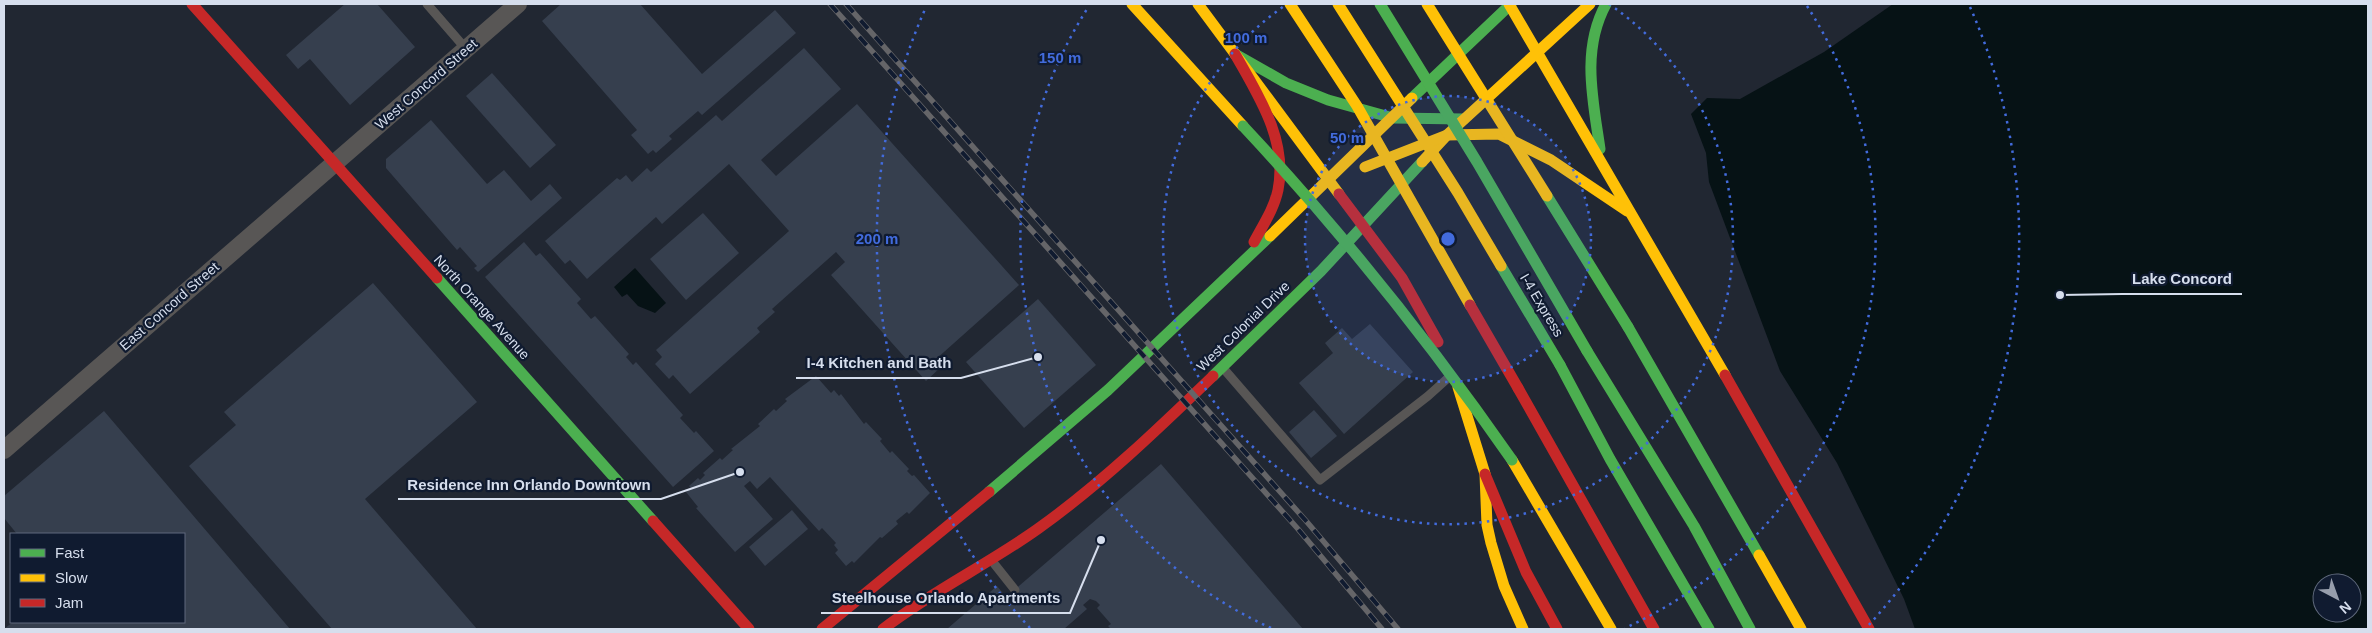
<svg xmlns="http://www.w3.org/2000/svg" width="2372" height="633" font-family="Arial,sans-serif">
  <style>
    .water { fill: #061215; fill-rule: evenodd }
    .building { fill: #363f4e }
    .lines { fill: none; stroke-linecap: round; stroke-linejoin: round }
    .lane { stroke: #585655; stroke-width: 9 }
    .street { stroke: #585655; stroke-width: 18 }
    .fast { stroke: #4caf50; stroke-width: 11 }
    .slow { stroke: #ffc107; stroke-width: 11 }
    .jam { stroke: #c62828; stroke-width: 11 }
    .rail-casing { stroke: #656568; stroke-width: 5.5 }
    .rail { stroke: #101b30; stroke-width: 4; stroke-dasharray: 11; stroke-linecap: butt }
    .fast-bridge { stroke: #4caf50; stroke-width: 11 }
    .slow-bridge { stroke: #ffc107; stroke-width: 11 }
    .jam-bridge { stroke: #c62828; stroke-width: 11 }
    .ring { fill: none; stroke: #426bdc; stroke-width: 2.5; stroke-dasharray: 2.5 5 }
    .labels { text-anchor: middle; stroke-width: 4.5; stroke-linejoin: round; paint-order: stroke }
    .street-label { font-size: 14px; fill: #d6deed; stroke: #101b30 }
    .centre { fill: #426bdc; stroke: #101b30; stroke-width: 2.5 }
    .ring-label { font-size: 15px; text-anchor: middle; font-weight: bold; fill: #426bdc; stroke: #101b30; stroke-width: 4.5; stroke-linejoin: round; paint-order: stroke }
    .leader { fill: none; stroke: #d6deed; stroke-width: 2 }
    .callout-dot { fill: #d6deed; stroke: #101b30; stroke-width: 2 }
    .callout-label { font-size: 15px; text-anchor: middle; font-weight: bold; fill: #d6deed; stroke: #101b30; stroke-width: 4.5; stroke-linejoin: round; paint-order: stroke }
  </style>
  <rect width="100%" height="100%" fill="#212732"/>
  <g class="water">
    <path d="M1893 4H2368V629H1915L1904 599 1837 463 1780 371 1709 182 1706 153 1691 114 1707 98 1740 99 1824 52ZM2322 583H2352V613H2322Z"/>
    <polygon points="635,268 666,303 655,313 638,306 627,294 622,297 614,287"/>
  </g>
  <g class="building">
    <polygon points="345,4 377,4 415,47 350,105 310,59 298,69 286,55"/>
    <polygon points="561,4 640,4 702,74 775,10 796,33 702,115 698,111 669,136 672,139 656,153 653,150 648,154 631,135 637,130 542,21"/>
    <polygon points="804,48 841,89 761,160 776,176 857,104 1019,285 935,360 941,367 926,381 831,275 845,262 836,252 772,309 775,312 757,328 760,332 690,394 673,375 669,379 655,364 662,357 656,350 789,231 729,164 662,224 656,217 587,279 570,260 565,264 545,241 617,178 620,180 626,175 632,182 647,168 651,172 716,115 722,121"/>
    <polygon points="492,73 556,145 530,168 466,96"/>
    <polygon points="431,120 487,184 504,170 531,201 550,184 562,198 478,272 474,268 477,266 460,247 457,250 386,168 386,159"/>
    <polygon points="703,213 739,253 686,300 650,259"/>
    <polygon points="524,242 536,256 540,253 581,299 577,303 591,319 595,316 629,354 626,357 633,365 636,362 683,415 680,418 694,433 696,431 714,451 673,487 485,277"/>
    <polygon points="373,283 477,402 365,499 477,629 332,629 189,466 236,425 224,412"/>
    <polygon points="1038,299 1096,365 1024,428 966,362"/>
    <polygon points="1370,324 1413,372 1344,434 1299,383 1333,353 1325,343 1342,328 1352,339"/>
    <polygon points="816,376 831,393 834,390 839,396 841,394 864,424 866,422 882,439 880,441 890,453 892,451 909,469 907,471 912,476 914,475 930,493 909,514 907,512 896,521 898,524 882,538 880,537 854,563 852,561 846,566 835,553 838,550 834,545 836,543 822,528 819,531 770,477 757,489 750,481 744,486 773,519 735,552 696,508 698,507 686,492 691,488 689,486 698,478 700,480 705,475 703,473 720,458 722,460 733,450 731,449 760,426 758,424 774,409 776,411 787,401 785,399"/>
    <polygon points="1314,410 1337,436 1311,458 1289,432"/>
    <polygon points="104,411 290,629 4,629 13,622 184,622 184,534 17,534 4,518 4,496"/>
    <polygon points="1161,464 1303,629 1111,629 1108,626 1111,624 1097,608 1100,605 1096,601 1090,599 1083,605 1087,609 1064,629 947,629 997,586 1006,597"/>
    <polygon points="792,510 808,529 765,566 749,547"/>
  </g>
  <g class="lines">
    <g class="lane">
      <polyline points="427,4 466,49"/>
      <polyline points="1223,368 1320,480 1428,396 1448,378"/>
      <polyline points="992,561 1015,590"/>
    </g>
    <polyline class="street" points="4,450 518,4"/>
    <g class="fast">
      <polyline points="1235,54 1286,83 1328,100 1393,118 1464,119"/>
      <polyline points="1412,98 1511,4"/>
      <path d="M1600 149C1593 100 1581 50 1606 4"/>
      <polyline points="437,278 653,521"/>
      <polyline points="1628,327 1759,555"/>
      <polyline points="1587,351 1694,526 1750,629"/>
      <polyline points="1560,365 1610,459 1709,629"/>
      <polyline points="1213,376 1321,271 1422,162"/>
      <polyline points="989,492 1108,390 1270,236"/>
    </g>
    <g class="slow">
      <polyline points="1132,4 1243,126"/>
      <polyline points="1198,4 1339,194"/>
      <polyline points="1509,4 1725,375"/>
      <polyline points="1422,162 1447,135 1590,4"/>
      <polyline points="1365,167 1447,135 1499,134 1551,160 1627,211"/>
      <polyline points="1270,236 1412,98"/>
      <polyline points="1458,387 1485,474 1487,525 1491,543 1504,586 1523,629"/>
      <polyline points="1512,460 1611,629"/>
      <polyline points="1759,555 1801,629"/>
    </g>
    <g class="jam">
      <polyline points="192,4 437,278"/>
      <path d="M1235 54C1258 95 1288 140 1278 190 1274 209 1263 225 1254 242"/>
      <polyline points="1339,194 1402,278 1438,342"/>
      <polyline points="1725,375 1869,629"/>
      <polyline points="1518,388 1654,629"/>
      <polyline points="1485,474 1526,572 1557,629"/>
      <polyline points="653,521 749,629"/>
      <polyline points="822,629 989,492"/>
      <path d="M883 629C932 591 989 564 1039 528 1102 483 1158 429 1213 376"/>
    </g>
    <g class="rail-casing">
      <g id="rail">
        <polyline points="830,4 1298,529 1382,629"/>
        <polyline points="846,4 1307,522 1398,629"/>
      </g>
    </g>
    <use href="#rail" class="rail"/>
    <g class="fast-bridge">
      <polyline points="1380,4 1477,162 1587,351"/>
      <path d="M1243 126C1341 231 1430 342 1512 460"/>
      <polyline points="1547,196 1628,327"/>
      <polyline points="1501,266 1560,365"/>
    </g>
    <g class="slow-bridge">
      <polyline points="1290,4 1357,106 1470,305"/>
      <polyline points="1338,4 1458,193 1501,266"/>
      <polyline points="1427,4 1547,196"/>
    </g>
    <polyline class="jam-bridge" points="1470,305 1518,388"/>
  </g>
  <circle cx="1448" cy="239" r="143" fill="#426bdc" fill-opacity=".12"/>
  <g class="ring">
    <circle cx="1448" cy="239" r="143"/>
    <path d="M1609 4A285 285 0 1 1 1287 4"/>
    <path d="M1271 628A428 428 0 0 1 1089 6M1807 6A428 428 0 0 1 1625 628"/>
    <path d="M1030 628A571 571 0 0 1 926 7M1970 7A571 571 0 0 1 1866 628"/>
  </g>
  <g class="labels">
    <g class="street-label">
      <text transform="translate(426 84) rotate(-41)" y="5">West Concord Street</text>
      <text transform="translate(1542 305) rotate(59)" y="5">I-4 Express</text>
      <text transform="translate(169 306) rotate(-41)" y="5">East Concord Street</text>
      <text transform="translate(482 307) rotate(48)" y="5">North Orange Avenue</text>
      <text transform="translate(1243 326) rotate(-44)" y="5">West Colonial Drive</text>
    </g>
  </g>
  <circle cx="1448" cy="239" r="8" class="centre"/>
  <g class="ring-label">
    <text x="1246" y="43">100 m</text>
    <text x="1060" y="63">150 m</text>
    <text x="1347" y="143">50 m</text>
    <text x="877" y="244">200 m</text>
  </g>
  <path class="leader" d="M2060 295L2122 294H2242M1038 357L961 378H796M740 472L661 499H398M1101 540L1070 613H821"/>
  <g class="callout-dot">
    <circle cx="2060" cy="295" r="5"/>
    <circle cx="1038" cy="357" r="5"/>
    <circle cx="740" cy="472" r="5"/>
    <circle cx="1101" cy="540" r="5"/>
  </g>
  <g class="callout-label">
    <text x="2182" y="284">Lake Concord</text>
    <text x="879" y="368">I-4 Kitchen and Bath</text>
    <text x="529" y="490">Residence Inn Orlando Downtown</text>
    <text x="946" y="603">Steelhouse Orlando Apartments</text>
  </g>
  <rect width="2372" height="633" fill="none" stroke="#d6deed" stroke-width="10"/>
  <rect x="10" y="533" width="175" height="90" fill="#101b30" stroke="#5f697c"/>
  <rect x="20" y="549" width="25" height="8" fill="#4caf50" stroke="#5f697c"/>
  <text x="55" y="558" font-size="15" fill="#d6deed">Fast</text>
  <rect x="20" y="574" width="25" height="8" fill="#ffc107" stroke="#5f697c"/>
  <text x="55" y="583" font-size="15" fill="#d6deed">Slow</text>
  <rect x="20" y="599" width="25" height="8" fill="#c62828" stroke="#5f697c"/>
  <text x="55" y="608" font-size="15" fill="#d6deed">Jam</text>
  <g transform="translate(2337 598) rotate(139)"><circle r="24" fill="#101b30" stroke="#5f697c"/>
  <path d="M0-4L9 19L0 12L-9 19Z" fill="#979eac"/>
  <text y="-8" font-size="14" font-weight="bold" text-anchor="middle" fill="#d6deed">N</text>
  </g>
</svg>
